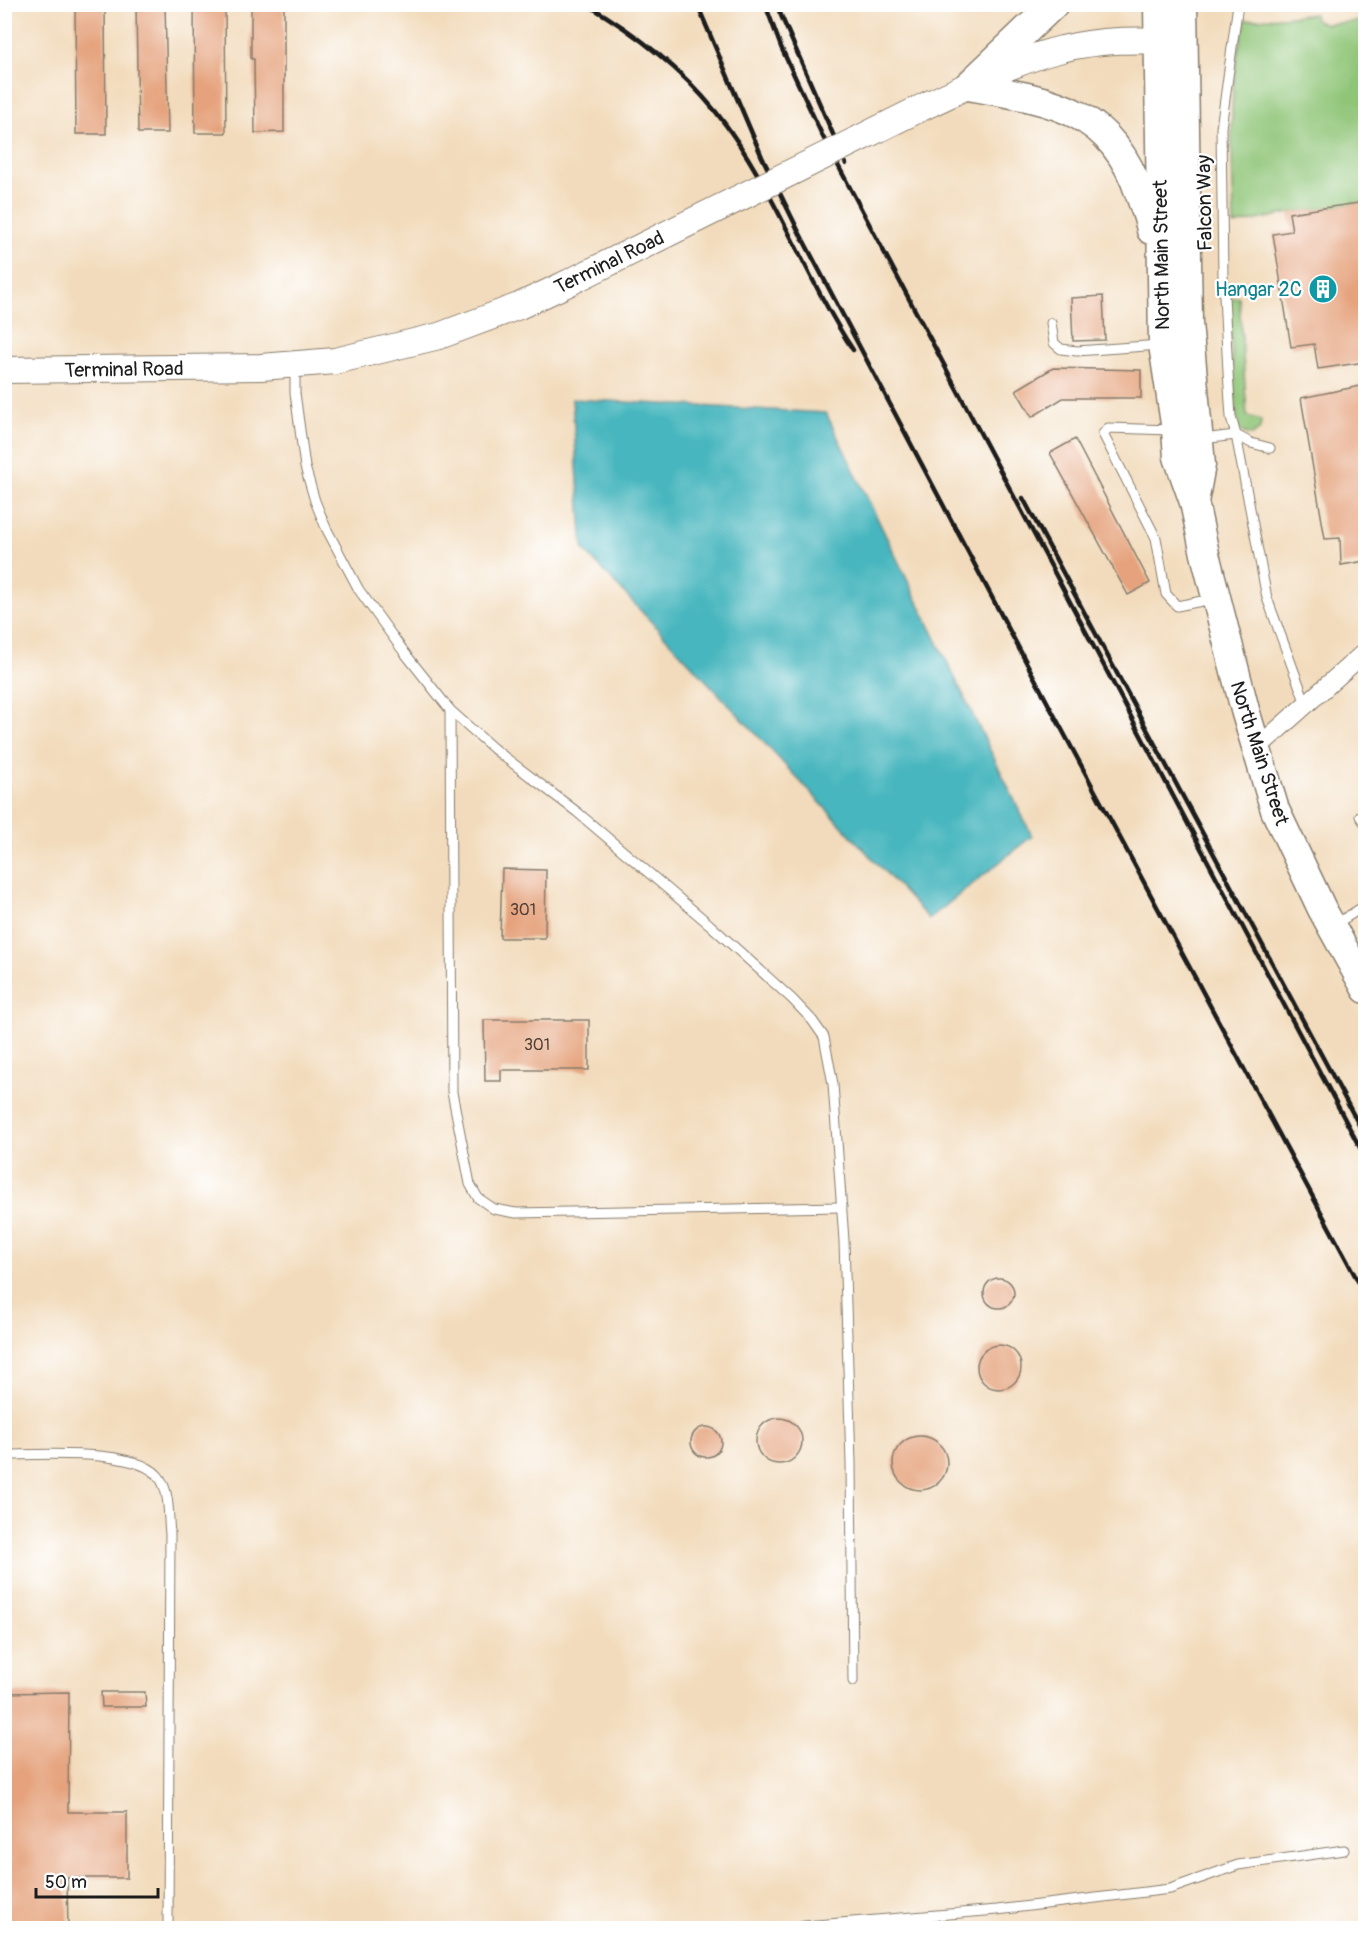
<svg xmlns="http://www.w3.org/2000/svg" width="1370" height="1933" font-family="Pangolin,sans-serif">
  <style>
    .green { fill: #8fc577; stroke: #56704a; stroke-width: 1.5 }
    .water { fill: #47b6be; stroke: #32696d; stroke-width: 1.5 }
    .building { fill: #e5a27c }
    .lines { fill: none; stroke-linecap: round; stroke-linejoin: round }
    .lane-casing { stroke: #877c6c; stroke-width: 11 }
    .street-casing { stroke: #877c6c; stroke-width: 20 }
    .secondary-casing { stroke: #877c6c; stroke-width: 28 }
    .primary-casing { stroke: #877c6c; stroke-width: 31 }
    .lane { stroke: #fff; stroke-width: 9 }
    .street { stroke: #fff; stroke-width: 18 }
    .secondary { stroke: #fff; stroke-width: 26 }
    .primary { stroke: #fff; stroke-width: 28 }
    .rail { stroke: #1c1c1c; stroke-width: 4.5 }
    .secondary-bridge-casing { stroke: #877c6c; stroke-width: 28; stroke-linecap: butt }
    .secondary-bridge { stroke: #fff; stroke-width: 26 }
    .labels { text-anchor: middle; stroke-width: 4.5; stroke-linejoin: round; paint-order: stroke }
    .number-label { font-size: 16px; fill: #4e3e34 }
    .street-label { font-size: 20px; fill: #1c1c1c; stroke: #fff }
    .culture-label { font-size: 20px; fill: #0d838f; stroke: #fff; text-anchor: end }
  </style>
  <rect width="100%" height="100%" fill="#fff"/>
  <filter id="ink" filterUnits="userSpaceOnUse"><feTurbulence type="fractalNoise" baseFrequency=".0167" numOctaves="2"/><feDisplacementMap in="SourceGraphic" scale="12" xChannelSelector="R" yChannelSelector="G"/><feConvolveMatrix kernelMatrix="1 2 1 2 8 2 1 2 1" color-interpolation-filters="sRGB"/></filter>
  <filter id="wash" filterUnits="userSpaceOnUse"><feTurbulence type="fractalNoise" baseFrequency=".008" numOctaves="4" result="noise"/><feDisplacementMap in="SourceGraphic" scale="24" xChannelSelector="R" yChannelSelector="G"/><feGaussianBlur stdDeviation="1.35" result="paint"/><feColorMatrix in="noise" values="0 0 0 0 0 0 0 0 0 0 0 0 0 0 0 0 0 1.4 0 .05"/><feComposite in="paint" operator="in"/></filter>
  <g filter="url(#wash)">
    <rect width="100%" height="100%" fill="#f2dbbc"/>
    <g class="green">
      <path d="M1314 14 1315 20 1325 24 1365 21V202L1289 213 1234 225C1233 157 1225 85 1246 20Z"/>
      <polygon points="1239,297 1247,416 1261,420 1260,429 1252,435 1244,433 1239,429 1234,398 1229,299"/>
    </g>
    <polygon class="water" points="572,399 826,413 1032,836 929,919 583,549"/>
    <g id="blocks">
      <g class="building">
        <polygon points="75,4 105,4 106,134 76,134"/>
        <polygon points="136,4 165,4 168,133 138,133"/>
        <polygon points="194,4 225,4 226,133 195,133"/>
        <polygon points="251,4 284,4 284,132 255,133 254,59 251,59"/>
        <polygon points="1365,202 1365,362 1318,369 1314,344 1291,347 1273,234 1292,231 1289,213"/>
        <polygon points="1103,296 1105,340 1073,341 1071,298"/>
        <polygon points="1053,368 1141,370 1141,398 1063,398 1032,417 1016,390"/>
        <polygon points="1365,385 1365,561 1341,565 1340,538 1325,539 1301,398"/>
        <polygon points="1075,439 1150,583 1128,595 1050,453"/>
        <polygon points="502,869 546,870 545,938 500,938"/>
        <polygon points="484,1020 589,1020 589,1070 501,1070 501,1081 485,1081"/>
        <circle cx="999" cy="1293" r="15"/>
        <circle cx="999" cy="1367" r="22"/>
        <circle cx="779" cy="1441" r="23"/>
        <circle cx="706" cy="1442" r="15"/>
        <circle cx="920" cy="1463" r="27"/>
        <polygon points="69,1692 68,1812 127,1812 127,1878 67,1878 68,1929 4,1929 4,1693"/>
        <polygon points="101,1692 145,1692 146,1707 102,1707"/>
      </g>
    </g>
  </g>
  <g filter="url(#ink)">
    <use href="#blocks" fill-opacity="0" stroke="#877c6c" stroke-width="1.5"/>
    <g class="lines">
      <g class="lane-casing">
        <g id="lane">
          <polyline points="1238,4 1221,128 1223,277 1228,372 1231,417 1236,435 1251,443 1270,448"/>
          <polyline points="1051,323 1054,343 1061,349 1077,351 1160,345"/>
          <polyline points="295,365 295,393 305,467 315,501 326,528 359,590 404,652 450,710 494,749 577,812 709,924 792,999 812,1020 824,1037 833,1084 844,1241 851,1463 853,1681"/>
          <polyline points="1172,430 1108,428 1103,434 1156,538 1166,594 1177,606 1212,599"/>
          <polyline points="1202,439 1236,435 1267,598 1306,704"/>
          <polyline points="450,710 452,1092 470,1184 478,1198 494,1209 516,1213 842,1207"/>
          <polyline points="1366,812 1360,816 1366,825"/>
          <polyline points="1334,925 1366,905"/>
          <path d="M4 1455C38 1455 143 1447 161 1480 170 1495 168 1517 170 1534L168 1928"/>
          <polyline points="799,1928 804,1926 997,1910 1170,1889 1238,1865 1344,1850"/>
        </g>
      </g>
      <g class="street-casing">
        <polyline id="street" points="1256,749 1366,651"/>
      </g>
      <g class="secondary-casing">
        <g id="secondary">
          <path d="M929 104C973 84 1016 60 1062 49 1100 39 1139 40 1178 41"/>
          <polyline points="4,370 261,367 335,361 439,336 519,306 566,284"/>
        </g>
      </g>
      <g class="primary-casing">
        <g id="primary">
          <polyline points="1158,4 1163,345 1176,430 1178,457 1194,502 1205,554 1245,710 1275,810 1322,909 1366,989"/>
          <polyline points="1183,4 1188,323 1201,465 1195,497"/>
          <path d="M968 86C1049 100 1111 107 1140 195 1144 206 1149 218 1151 230"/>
          <polyline points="968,86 1054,4"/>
        </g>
      </g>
      <use href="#lane" class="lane"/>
      <use href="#street" class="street"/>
      <use href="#secondary" class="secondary"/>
      <use href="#primary" class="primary"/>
      <g class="rail">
        <path d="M586 4C634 32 681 69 716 112 773 184 803 274 853 350"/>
        <polyline points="697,4 762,157 798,230 1052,711 1366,1296"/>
        <polyline points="765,4 781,47 823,137 1366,1159"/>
        <polyline points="776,4 846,164"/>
        <polyline points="1023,498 1366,1138"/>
      </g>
      <g class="secondary-bridge-casing">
        <polyline id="secondary-bridge" points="566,284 929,104"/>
      </g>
      <use href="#secondary-bridge" class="secondary-bridge"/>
    </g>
  </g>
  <defs>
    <g id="building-disc" transform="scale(1.5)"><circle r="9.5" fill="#0f9aa8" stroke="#fff"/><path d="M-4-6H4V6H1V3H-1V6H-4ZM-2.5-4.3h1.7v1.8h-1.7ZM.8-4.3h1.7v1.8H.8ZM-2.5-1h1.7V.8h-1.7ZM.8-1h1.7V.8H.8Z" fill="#fff"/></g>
  </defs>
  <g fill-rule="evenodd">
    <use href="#building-disc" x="1323" y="289"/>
  </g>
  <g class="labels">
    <g class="number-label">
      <text x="523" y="915">301</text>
      <text x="537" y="1050">301</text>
    </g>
    <g class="street-label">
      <text transform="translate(1204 203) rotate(-91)" y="7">Falcon Way</text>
      <text transform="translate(1161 255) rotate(-91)" y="7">North Main Street</text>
      <text transform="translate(609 262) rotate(-26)" y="7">Terminal Road</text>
      <text transform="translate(124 369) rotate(-1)" y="7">Terminal Road</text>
      <text transform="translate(1260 753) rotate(72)" y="7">North Main Street</text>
    </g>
    <g class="culture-label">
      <text x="1302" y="296">Hangar 2C</text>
    </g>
  </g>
  <rect width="1370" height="1933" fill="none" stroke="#fff" stroke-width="24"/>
  <path d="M36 1888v9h122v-9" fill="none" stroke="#1c1c1c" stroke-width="3"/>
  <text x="45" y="1888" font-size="18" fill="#1c1c1c" stroke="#ffffff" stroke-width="4.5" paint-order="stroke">50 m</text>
</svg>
